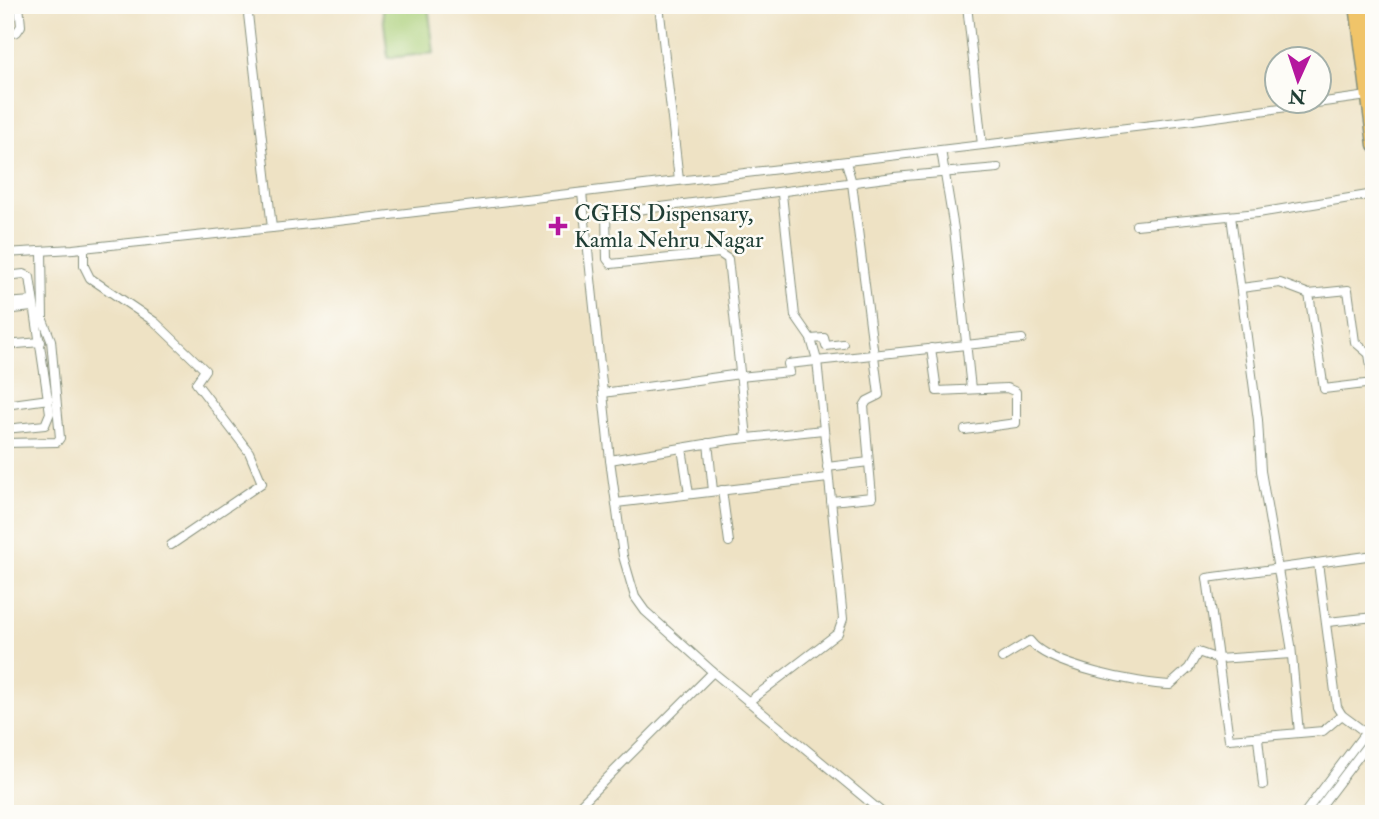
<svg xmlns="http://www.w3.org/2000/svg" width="1379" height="819" font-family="'IM FELL Double Pica',serif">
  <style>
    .green { fill: #aacf79; stroke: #648656; stroke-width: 2 }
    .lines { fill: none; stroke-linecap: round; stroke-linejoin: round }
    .minor-casing { stroke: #86907c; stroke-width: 10 }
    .highway-casing { stroke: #86907c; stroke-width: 15 }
    .minor { stroke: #fff; stroke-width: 8 }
    .highway { stroke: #f0c469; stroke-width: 12 }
    .poi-dot { fill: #b5179e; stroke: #fdfcf7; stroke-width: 2.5 }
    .labels { text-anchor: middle; stroke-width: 5; stroke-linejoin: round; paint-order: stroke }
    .poi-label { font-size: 23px; fill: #1f3d34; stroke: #fdfcf7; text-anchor: start }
  </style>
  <rect width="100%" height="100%" fill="#fdfcf7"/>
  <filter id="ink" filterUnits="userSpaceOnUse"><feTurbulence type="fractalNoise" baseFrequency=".0143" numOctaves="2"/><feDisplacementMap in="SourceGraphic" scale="14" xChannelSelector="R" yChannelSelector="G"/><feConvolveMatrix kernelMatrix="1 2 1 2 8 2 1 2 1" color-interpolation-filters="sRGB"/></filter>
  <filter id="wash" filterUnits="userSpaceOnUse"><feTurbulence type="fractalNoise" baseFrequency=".00686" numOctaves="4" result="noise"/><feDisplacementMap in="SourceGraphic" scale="28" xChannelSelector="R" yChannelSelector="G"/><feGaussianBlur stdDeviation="1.57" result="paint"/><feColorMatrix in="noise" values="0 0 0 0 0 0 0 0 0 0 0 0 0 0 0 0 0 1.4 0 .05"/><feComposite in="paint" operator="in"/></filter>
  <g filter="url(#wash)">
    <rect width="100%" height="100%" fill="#eee2c4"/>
    <polygon class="green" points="382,5 428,5 434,53 388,58"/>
  </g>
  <g filter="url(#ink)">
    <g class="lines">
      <g class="minor-casing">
        <g id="minor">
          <polyline points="247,5 272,228"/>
          <polyline points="659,5 679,180"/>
          <polyline points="967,5 982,145"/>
          <polyline points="5,35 17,32 21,26 19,5"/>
          <polyline points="941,150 954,229 971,389"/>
          <polyline points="582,193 610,460 623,556 635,597 645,611 713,672 884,814"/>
          <polyline points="1231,216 1258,420 1261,471 1291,645 1299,733"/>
          <polyline points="1136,225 1258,213 1374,194"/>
          <polyline points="84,248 84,266 90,278 155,322 205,370 196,383 249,452 262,483 171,545"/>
          <polyline points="5,253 73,249 339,221 1186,121 1368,96"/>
          <polyline points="5,276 24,274 30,277 50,413 45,425 5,429"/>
          <polyline points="1241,288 1280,283 1309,294"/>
          <polyline points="5,303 32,301"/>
          <polyline points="5,310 32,307"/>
          <polyline points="811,339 824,338 826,346 843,344"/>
          <polyline points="5,345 41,342"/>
          <polyline points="931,348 937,391 1007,388 1016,392 1016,423 965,430"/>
          <polyline points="1374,353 1369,354 1374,386"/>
          <polyline points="1369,354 1355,342 1348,290 1309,294 1324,389 1373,383"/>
          <polyline points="740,377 790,372 788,364 1022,339"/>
          <polyline points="603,393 740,374"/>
          <polyline points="5,405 49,399"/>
          <polyline points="747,438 728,259 719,253 611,264 607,259 606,214 894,177 998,168"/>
          <polyline points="5,443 57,442 60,438 51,340 43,320 42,251"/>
          <polyline points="708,443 713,491"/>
          <polyline points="682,448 689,494"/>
          <polyline points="610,460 729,440 823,430"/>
          <polyline points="827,467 869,462"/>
          <polyline points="722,490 729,542"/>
          <polyline points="831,501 872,497 864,406 867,401 879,395 852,183 846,162"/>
          <polyline points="616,503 828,478"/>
          <polyline points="1371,555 1374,567"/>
          <polyline points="1318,563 1337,707 1342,715 1365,732"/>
          <polyline points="1328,622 1374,617"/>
          <path d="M1002 658 1030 641C1048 666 1140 684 1170 685L1189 668 1198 652 1218 659 1291 654"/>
          <polyline points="748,702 838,633 843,619 817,360 811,339 795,316 782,194"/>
          <polyline points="1342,715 1323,731 1229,739 1207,578 1374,555"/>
          <polyline points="1258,738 1263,785"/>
          <polyline points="571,814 713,672"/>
          <polyline points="1304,814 1374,721"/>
          <polyline points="1315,814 1374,736"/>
        </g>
      </g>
      <g class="highway-casing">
        <g id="highway">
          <polyline points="1356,5 1374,145"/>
          <polyline points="1365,5 1374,70"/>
        </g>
      </g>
      <use href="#minor" class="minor"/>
      <use href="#highway" class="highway"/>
    </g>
  </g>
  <path class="poi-dot" d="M554.5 215.5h7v7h7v7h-7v7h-7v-7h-7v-7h7z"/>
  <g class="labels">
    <g class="poi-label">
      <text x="574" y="221">CGHS Dispensary,<tspan x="574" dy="26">Kamla Nehru Nagar</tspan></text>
    </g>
  </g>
  <rect width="1379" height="819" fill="none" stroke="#fdfcf7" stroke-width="28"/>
  <g transform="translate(1298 80) rotate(183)"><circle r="33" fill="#fdfcf7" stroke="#a4b0a9" stroke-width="2"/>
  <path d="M0-5L12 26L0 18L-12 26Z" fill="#b5179e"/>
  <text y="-10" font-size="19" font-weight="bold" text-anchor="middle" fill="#1f3d34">N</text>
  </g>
</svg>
